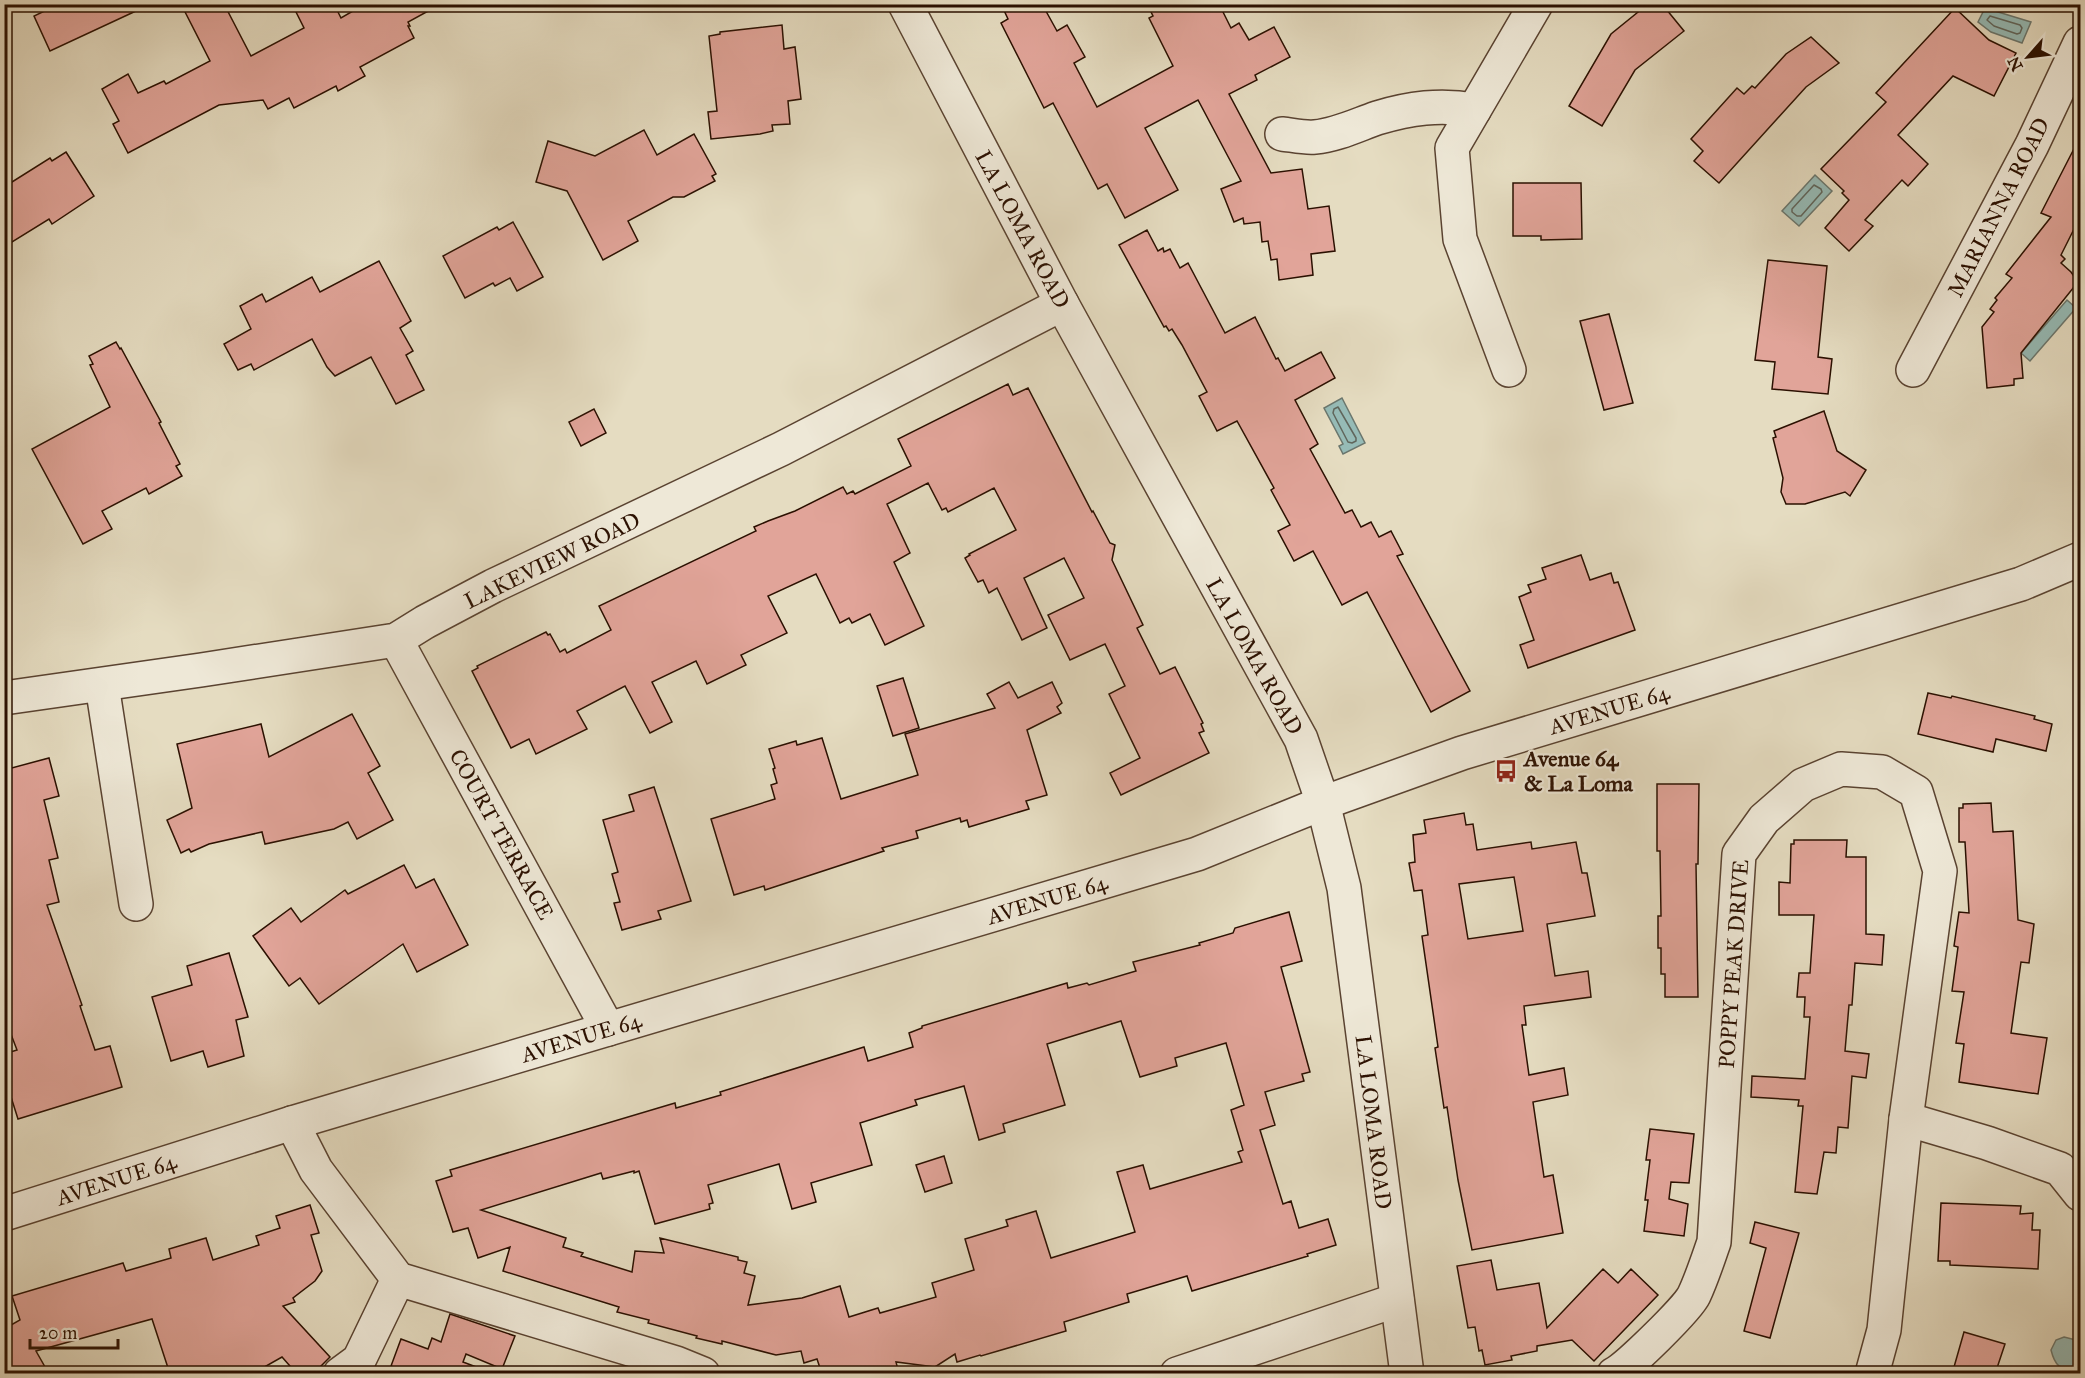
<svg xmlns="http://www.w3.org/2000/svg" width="2085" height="1378" font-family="'IM FELL Great Primer',serif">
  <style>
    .water { fill: #96bbb6; stroke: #6b776e; stroke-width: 1.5 }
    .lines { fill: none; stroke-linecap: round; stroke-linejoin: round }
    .shore { stroke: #60665c; stroke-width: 1.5 }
    .building { fill: #e1a499; stroke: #2b1001; stroke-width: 1.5; fill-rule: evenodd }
    .minor-casing { stroke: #5a4331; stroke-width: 36 }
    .minor { stroke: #eee8d7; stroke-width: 33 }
    .labels { text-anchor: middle; stroke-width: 4.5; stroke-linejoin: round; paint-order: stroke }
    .street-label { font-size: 22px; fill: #2b1001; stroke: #eee8d7 }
    .poi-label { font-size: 22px; font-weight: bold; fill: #2b1001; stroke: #eee8d7; text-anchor: start }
  </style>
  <rect width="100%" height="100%" fill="#e5dcc1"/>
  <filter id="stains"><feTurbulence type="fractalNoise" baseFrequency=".00333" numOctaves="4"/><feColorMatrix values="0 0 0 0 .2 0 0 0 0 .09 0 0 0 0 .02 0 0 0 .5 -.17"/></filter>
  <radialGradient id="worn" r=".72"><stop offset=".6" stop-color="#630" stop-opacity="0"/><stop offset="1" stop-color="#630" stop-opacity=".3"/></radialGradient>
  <g class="water">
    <polygon points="1985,8 2031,22 2022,43 1991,32 1978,22"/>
    <polygon points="1815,175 1832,191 1799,226 1782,211"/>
    <polygon points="2067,300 2076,308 2030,361 2021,353"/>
    <polygon points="1342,398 1365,443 1343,454 1339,446 1343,444 1324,408"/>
    <path d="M2064 1337 2080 1341V1372C2062 1368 2056 1370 2051 1350L2056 1340Z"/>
  </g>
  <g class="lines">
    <g class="shore">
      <polygon points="1990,16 2020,25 2022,28 2020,33 2017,34 1994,26 1987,20"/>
      <polygon points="1814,185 1821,189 1822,192 1801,216 1797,216 1792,212 1792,209"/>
      <polygon points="1338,407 1356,438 1356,441 1352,443 1348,442 1333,413 1334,409"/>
    </g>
  </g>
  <g class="building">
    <polygon points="59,4 151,4 50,51 34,16"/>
    <polygon points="181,4 224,4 251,56 304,28 292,4 334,4 341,18 365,4 441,4 408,22 410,26 408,26 414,38 360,67 365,76 338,91 336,86 294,108 289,98 268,109 263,100 219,105 128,153 113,124 119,121 102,89 128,74 138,93 164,81 166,84 210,61"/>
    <polygon points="1001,4 1042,4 1057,31 1067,25 1085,57 1074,63 1097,107 1173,66 1149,18 1153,16 1147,4 1219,4 1231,28 1239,23 1249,40 1274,27 1290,57 1255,75 1257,80 1229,94 1271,173 1302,169 1308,209 1329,206 1335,251 1311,254 1313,275 1279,280 1277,259 1271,260 1268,241 1262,242 1260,222 1244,224 1243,218 1234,222 1221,189 1241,181 1198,100 1145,128 1178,190 1125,218 1107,184 1098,189 1053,103 1044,108 1001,23 1008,19"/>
    <polygon points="1648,4 1662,4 1684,31 1635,70 1602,126 1569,106 1611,34"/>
    <polygon points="1955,8 1989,40 2016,53 1994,96 1953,76 1898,135 1928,164 1908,186 1902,180 1865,220 1873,226 1849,251 1825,228 1849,200 1842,193 1844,191 1821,169 1886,102 1876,93"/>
    <polygon points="782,25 784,49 795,47 801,99 788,101 790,124 772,125 773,131 760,134 711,139 708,112 717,111 709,36 720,34 720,32"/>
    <polygon points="1811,37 1839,63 1806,87 1719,183 1694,161 1703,151 1691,139 1737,88 1744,94 1752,86 1755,88 1786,54"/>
    <polygon points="644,130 657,155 694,134 716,174 712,176 715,181 684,197 673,197 628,221 638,241 603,260 567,191 536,182 548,141 595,156"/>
    <polygon points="2080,137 2080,217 2061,255 2065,259 2061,263 2071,272 2078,282 2021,353 2023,378 2014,379 2014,385 1987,388 1982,327 1994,312 1990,309 1997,300 1995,298 2012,278 2006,274 2051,217 2041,213"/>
    <polygon points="66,152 94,196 52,224 49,219 4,247 4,187 50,158 52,161"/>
    <polygon points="1513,183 1581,183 1582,239 1541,240 1541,236 1513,236"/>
    <polygon points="513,222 543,277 517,291 510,278 495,286 493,283 465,298 443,256 497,227 499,230"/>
    <polygon points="1147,230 1158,251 1163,248 1164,252 1170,249 1180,268 1188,263 1225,333 1255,317 1276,359 1278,358 1285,371 1321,352 1335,378 1295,400 1318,444 1310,449 1345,513 1352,510 1361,527 1371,522 1379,537 1391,531 1403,554 1397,556 1470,691 1431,712 1367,592 1342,605 1313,551 1294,561 1278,531 1290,525 1271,490 1274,488 1237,421 1217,431 1199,396 1207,392 1182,345 1172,329 1169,331 1166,326 1164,327 1119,245"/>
    <polygon points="1768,260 1827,266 1818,357 1832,359 1828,394 1772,389 1775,362 1755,360"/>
    <polygon points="379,261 411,321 400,328 413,351 406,355 424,390 396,404 371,357 335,376 327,367 312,339 254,370 251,364 238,370 224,344 251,329 240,306 262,294 266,302 312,277 320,292"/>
    <polygon points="1609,314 1633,403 1604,410 1580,321"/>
    <polygon points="116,342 120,349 121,348 161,422 159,423 180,464 176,466 182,476 149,494 146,488 102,511 112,529 83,544 32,449 110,407 90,365 93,364 89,356"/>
    <polygon points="1008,384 1013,395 1028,388 1092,512 1093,511 1110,543 1115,545 1112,560 1143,625 1137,628 1160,674 1175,667 1203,723 1201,724 1204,731 1199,733 1209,753 1121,795 1110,773 1140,758 1109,694 1125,686 1105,644 1070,660 1048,615 1084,598 1064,558 1024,578 1047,628 1022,640 997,588 989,593 983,580 978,582 965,558 970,555 969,554 1016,530 994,488 948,512 946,508 942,510 928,483 887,504 910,553 894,562 924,626 885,645 870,614 852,623 849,618 840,623 816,574 768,596 787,633 741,655 746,665 707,684 696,661 652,682 672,722 650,733 625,686 577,711 587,729 536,754 529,739 511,748 472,671 478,668 477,666 546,632 548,635 550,634 560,652 565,649 567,653 611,630 599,606 756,531 754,527 768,521 795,511 843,487 847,494 853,491 855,494 911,466 898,439"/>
    <polygon points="594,409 606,433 581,446 569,422"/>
    <polygon points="1824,411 1837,451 1866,470 1850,496 1845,492 1805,504 1786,504 1781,492 1783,478 1773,438 1776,437 1774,431"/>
    <polygon points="1581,555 1590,580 1611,573 1614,583 1618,582 1635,630 1528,668 1520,645 1534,640 1519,597 1531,592 1528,585 1546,579 1542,568"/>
    <polygon points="903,678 919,728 893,736 877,686"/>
    <polygon points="1009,682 1018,698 1052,682 1062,703 1057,707 1061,713 1027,730 1047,795 1026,801 1029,809 969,827 967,820 961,822 960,818 916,831 918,838 882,848 884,851 765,890 764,886 734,895 711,819 775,799 771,785 777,783 773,769 775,768 769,749 796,741 797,745 822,738 841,799 918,775 905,734 995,708 987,694"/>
    <polygon points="1928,693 1951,698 1952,696 2035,716 2034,719 2052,724 2046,751 1996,739 1993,752 1918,734"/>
    <polygon points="352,714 380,766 368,773 393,820 357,839 348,822 334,829 265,844 262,832 209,844 191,852 189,849 181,853 167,820 192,808 177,744 261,724 269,757"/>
    <polygon points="49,758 59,796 44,800 58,858 49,860 59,902 47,905 82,1005 80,1006 95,1050 110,1046 122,1087 18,1119 11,1097 4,1099 4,1054 17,1050 4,1016 4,770"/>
    <polygon points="1657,784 1699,784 1698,864 1696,864 1698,997 1665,997 1665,974 1661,974 1661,948 1658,948 1658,916 1661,916 1660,851 1657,851"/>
    <polygon points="654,787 691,901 658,911 661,919 622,930 614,903 620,902 612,874 618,872 603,820 634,811 629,795"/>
    <polygon points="1991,803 1993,832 2013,831 2018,920 2034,924 2029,963 2021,962 2011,1033 2047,1038 2038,1094 1959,1082 1964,1044 1956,1043 1964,992 1952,991 1958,947 1954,946 1959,912 1969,913 1965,842 1959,842 1959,808 1963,808 1963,804"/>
    <path d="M1464 813 1466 825 1473 824 1477 850 1531 842 1532 849 1576 842 1582 873H1587L1595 916 1547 924 1555 976 1588 971 1591 997 1524 1006 1526 1025H1522L1529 1075 1564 1068 1568 1095 1533 1102 1544 1177 1553 1175 1563 1233 1472 1250 1458 1180 1447 1107 1444 1108 1435 1048 1438 1047 1422 936 1428 935 1422 890 1414 891 1409 863 1415 862 1413 835 1426 833 1424 820ZM1514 877 1523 931 1468 939 1459 884Z"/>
    <polygon points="1794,840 1847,840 1846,857 1866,857 1866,934 1884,935 1882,965 1855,963 1852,1005 1849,1005 1845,1051 1869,1054 1866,1078 1852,1076 1848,1128 1838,1127 1836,1153 1824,1152 1817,1194 1795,1192 1803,1106 1798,1106 1799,1100 1751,1097 1752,1076 1805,1079 1810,1017 1804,1017 1805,997 1797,997 1799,973 1810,973 1814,915 1779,915 1779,882 1790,883 1791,844 1794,844"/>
    <polygon points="404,865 416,888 434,879 468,945 417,972 403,944 319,1004 300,978 289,986 253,936 291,908 301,922 345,890 348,894"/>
    <path d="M1289 912 1302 961 1281 967 1310 1072 1302 1074 1304 1081 1265 1092 1275 1125 1260 1130 1283 1204 1291 1201 1299 1228 1328 1219 1336 1245 1307 1254 1308 1256 1192 1291 1187 1276 1127 1294 1129 1302 1064 1322 1066 1331 981 1356 980 1355 957 1362 955 1354 935 1367 896 1362 899 1374H822L817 1359 804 1363 801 1351 776 1355 722 1341V1344L696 1338 697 1336 648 1323 649 1320 617 1312 619 1307 503 1271 510 1247 478 1258 468 1228 453 1232 436 1181 452 1176 450 1170 675 1103 676 1108 721 1095 720 1092 864 1047 868 1061 913 1047 909 1033 922 1028V1026L1067 983 1068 988 1087 983 1089 985 1136 971 1133 962 1200 945 1199 943 1233 933 1235 928ZM1121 1021 1140 1077 1177 1066 1175 1058 1226 1043 1244 1105 1231 1110 1243 1150 1238 1152 1242 1162 1150 1189 1143 1165 1117 1172 1135 1232 1051 1258 1036 1211 1006 1220 1008 1226 965 1239 974 1270 932 1283 936 1297 880 1313 878 1308 849 1317 840 1286 802 1298 748 1305 755 1276 744 1273 747 1262 738 1260V1257L660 1238 664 1253 635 1251 632 1272 581 1256 583 1253 563 1247 566 1238 481 1210 601 1173 603 1179 634 1171V1173L639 1171 655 1224 710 1209 709 1204 713 1203 708 1185 779 1164 792 1209 816 1202 811 1183 872 1165 860 1123 917 1105 915 1100 964 1086 979 1140 1005 1132 1003 1124 1065 1105 1047 1044Z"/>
    <polygon points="229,953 248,1017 236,1020 244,1056 208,1067 203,1051 171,1061 152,997 192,985 187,966"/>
    <polygon points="1650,1129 1694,1134 1689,1183 1671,1182 1669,1199 1688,1204 1684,1236 1644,1231 1648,1200 1645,1200 1650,1160 1646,1160"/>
    <polygon points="944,1156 952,1183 925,1192 916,1165"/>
    <polygon points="1941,1203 2021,1206 2020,1214 2033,1213 2032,1230 2040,1230 2038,1269 1950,1265 1950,1261 1938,1261"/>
    <polygon points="310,1205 319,1233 311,1235 322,1271 315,1281 293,1298 295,1302 283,1306 330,1357 313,1374 297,1374 282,1357 252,1374 170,1374 152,1319 36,1351 49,1374 4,1374 4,1329 20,1320 12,1296 123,1263 126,1271 171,1258 169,1249 206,1238 213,1260 259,1245 256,1236 280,1228 276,1216"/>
    <polygon points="1755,1222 1799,1233 1770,1338 1744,1331 1766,1248 1750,1243"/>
    <polygon points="1491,1260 1497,1290 1539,1283 1547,1328 1603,1269 1618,1283 1631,1269 1658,1295 1594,1361 1572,1340 1537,1346 1537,1351 1511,1356 1512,1360 1485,1365 1482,1350 1479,1351 1475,1327 1468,1328 1457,1266"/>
    <polygon points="450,1314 515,1336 502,1369 466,1354 463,1362 487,1371 487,1374 394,1374 396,1368 391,1366 401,1339 428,1349 432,1338 441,1342"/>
    <polygon points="1964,1332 2005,1344 1995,1374 1952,1374"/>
  </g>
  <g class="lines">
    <g class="minor-casing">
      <g id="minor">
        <polyline points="905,4 1062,304 1301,739 1323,803 1344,888 1407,1374"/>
        <path d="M1282 134C1292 135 1304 138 1315 137 1337 135 1357 125 1377 118 1410 108 1440 104 1474 110"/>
        <polyline points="1509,370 1460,239 1452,148 1536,4"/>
        <polyline points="1913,370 2032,145 2080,43"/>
        <polyline points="396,640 608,1029"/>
        <polyline points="102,685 136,904"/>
        <polyline points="4,698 201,670 396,640 425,622 493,586 781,449 1062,304"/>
        <polyline points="1906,1119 1987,1143 2060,1169 2080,1194"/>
        <polyline points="292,1123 316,1170 398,1279 676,1363 703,1374"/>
        <polyline points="4,1214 292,1123 1197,854 1323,803 1462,753 2021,584 2080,559"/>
        <polyline points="340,1374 359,1360 398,1279"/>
        <polyline points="1177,1374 1397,1300"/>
        <path d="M1614 1374C1627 1368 1688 1308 1694 1295 1702 1278 1708 1259 1714 1242L1739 854 1764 819 1803 785 1841 769 1882 772 1916 792 1940 871 1906 1119 1884 1330 1872 1374"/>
      </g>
    </g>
    <use href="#minor" class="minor"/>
  </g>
  <defs>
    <g id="bus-bare" transform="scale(1.8)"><path d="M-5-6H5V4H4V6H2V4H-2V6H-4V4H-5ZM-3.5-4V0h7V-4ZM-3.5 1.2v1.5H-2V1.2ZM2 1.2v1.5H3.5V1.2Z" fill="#8f2418" stroke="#eee8d7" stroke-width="2.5" paint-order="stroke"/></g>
  </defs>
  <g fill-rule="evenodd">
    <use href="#bus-bare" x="1506" y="771"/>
  </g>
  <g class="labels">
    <g class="street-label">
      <text transform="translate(1998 207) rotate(-63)" y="8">MARIANNA ROAD</text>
      <text transform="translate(1023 229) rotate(62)" y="8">LA LOMA ROAD</text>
      <text transform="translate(552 560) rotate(-26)" y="8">LAKEVIEW ROAD</text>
      <text transform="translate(1255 656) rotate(61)" y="8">LA LOMA ROAD</text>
      <text transform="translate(1609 709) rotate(-17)" y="8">AVENUE 64</text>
      <text transform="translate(502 834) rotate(61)" y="8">COURT TERRACE</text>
      <text transform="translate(1047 899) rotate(-17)" y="8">AVENUE 64</text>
      <text transform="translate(1733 964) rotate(-86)" y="8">POPPY PEAK DRIVE</text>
      <text transform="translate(581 1037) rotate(-17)" y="8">AVENUE 64</text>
      <text transform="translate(1374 1122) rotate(83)" y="8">LA LOMA ROAD</text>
      <text transform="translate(116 1179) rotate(-18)" y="8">AVENUE 64</text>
    </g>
    <g class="poi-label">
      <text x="1524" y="766">Avenue 64<tspan x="1524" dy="25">&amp; La Loma</tspan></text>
    </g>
  </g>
  <rect width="2085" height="1378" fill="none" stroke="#e5dcc1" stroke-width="24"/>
  <rect x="6" y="6" width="2073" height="1366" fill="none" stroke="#2b1001" stroke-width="3"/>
  <rect x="12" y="12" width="2061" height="1354" fill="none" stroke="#2b1001" stroke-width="1.5"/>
  <g transform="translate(2028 57) rotate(242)" stroke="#eee8d7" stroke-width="4.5" paint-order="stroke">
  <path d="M0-4.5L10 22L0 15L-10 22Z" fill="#2b1001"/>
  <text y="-9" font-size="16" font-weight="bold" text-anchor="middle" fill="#2b1001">N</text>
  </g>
  <path d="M30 1339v9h88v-9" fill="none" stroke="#2b1001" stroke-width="3"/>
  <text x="39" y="1339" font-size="18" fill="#2b1001" stroke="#eee8d7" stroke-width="4.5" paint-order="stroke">20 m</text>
  <rect width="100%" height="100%" filter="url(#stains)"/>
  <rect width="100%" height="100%" fill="url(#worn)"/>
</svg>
